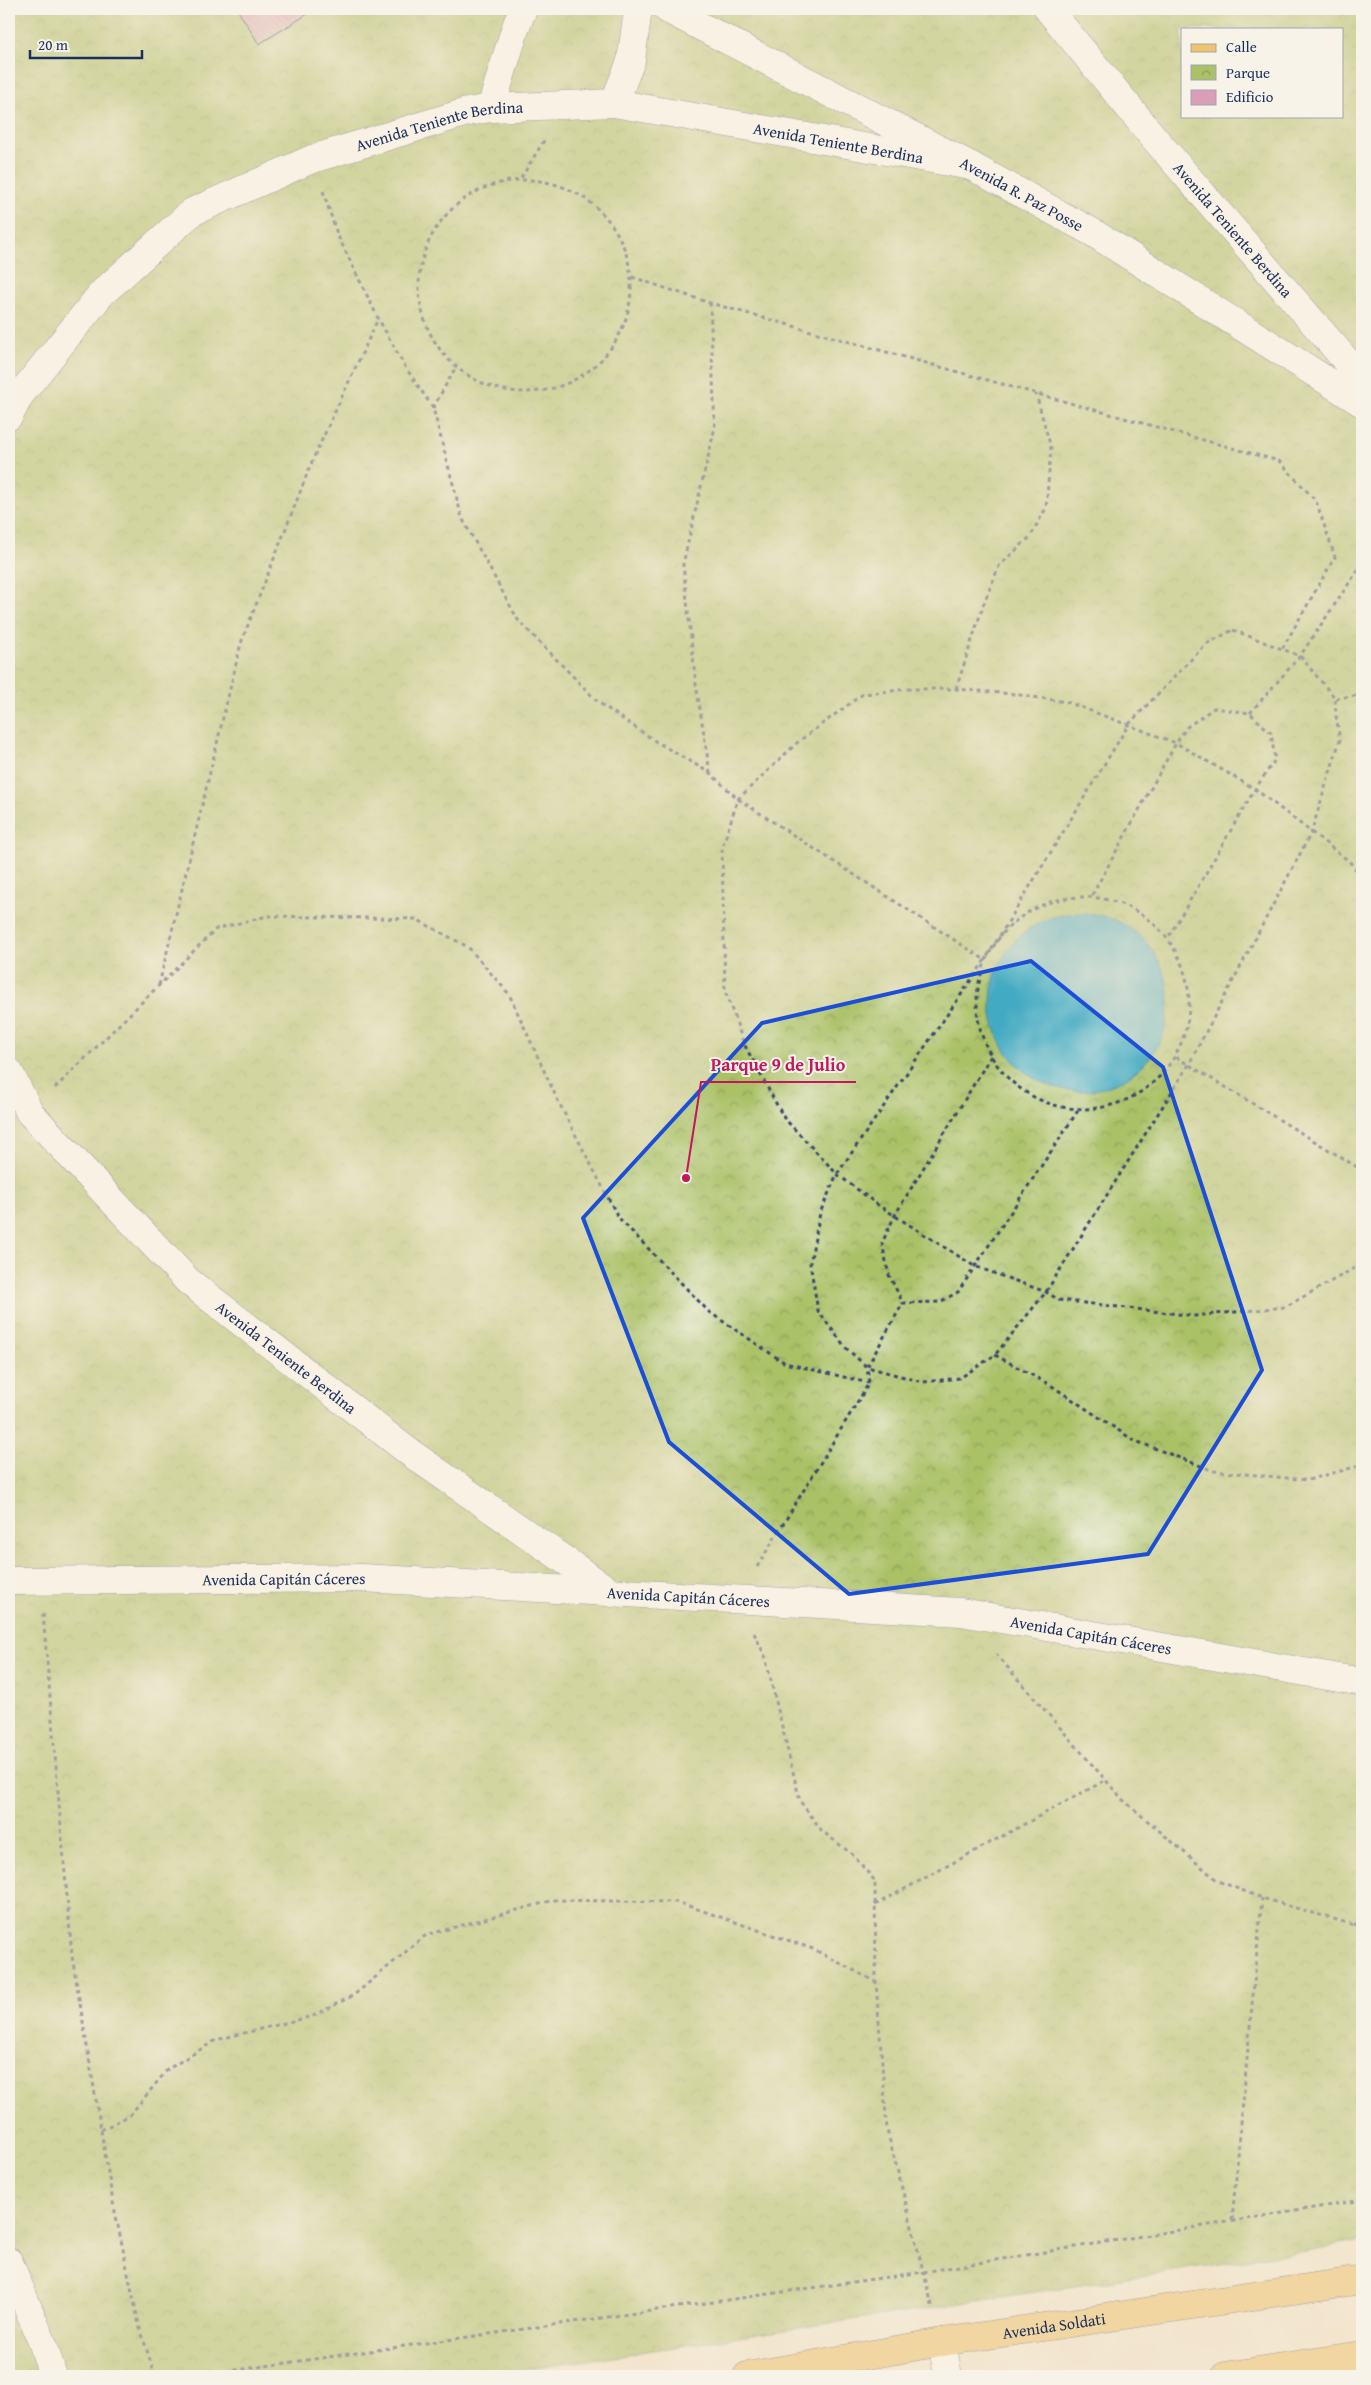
<svg xmlns="http://www.w3.org/2000/svg" width="1371" height="2385" font-family="'Gentium Book Plus',serif">
  <style>
    .park { fill: url(#park-crowns); stroke: #627862; fill-rule: evenodd }
    .water { fill: #42aac2; stroke: #2e6c90 }
    .building { fill: url(#building-back-hatch) }
    .lines { fill: none; stroke-linecap: round; stroke-linejoin: round }
    .minor-casing { stroke: #3b4a6f; stroke-width: 29 }
    .major-casing { stroke: #3b4a6f; stroke-width: 29 }
    .path { stroke: #3b4a6f; stroke-width: 3; stroke-dasharray: 4 4; stroke-linecap: butt }
    .minor { stroke: #fff; stroke-width: 28 }
    .major { stroke: #f1c36a; stroke-width: 28 }
    .marked { fill: none; stroke: #1d4ed8; stroke-width: 4; stroke-linejoin: round }
    .labels { text-anchor: middle; stroke-width: 4; stroke-linejoin: round; paint-order: stroke }
    .street-label { font-size: 16px; fill: #1b2f5e; stroke: #f7f3e8 }
    .leader { fill: none; stroke: #c2185b; stroke-width: 2 }
    .callout-dot { fill: #c2185b; stroke: #f7f3e8; stroke-width: 2 }
    .callout-label { font-size: 18px; text-anchor: middle; font-weight: bold; fill: #c2185b; stroke: #f7f3e8; stroke-width: 4; stroke-linejoin: round; paint-order: stroke }
  </style>
  <defs>
    <pattern id="park-crowns" width="20" height="18" patternUnits="userSpaceOnUse" patternTransform="scale(1.25)"><rect width="20" height="18" fill="#aac166"/><path d="M2 6a3 3 0 1 1 6 0M12 15a3 3 0 1 1 6 0" fill="none" stroke="#8a9d57"/></pattern>
    <pattern id="building-back-hatch" width="6" height="6" patternUnits="userSpaceOnUse" patternTransform="scale(1.25)"><rect width="6" height="6" fill="#da9eb7"/><path d="M-1 5l2 2M0 0l6 6M5-1l2 2" fill="none" stroke="#b08198"/></pattern>
  </defs>
  <rect width="100%" height="100%" fill="#f7f3e8"/>
  <filter id="ink" filterUnits="userSpaceOnUse"><feTurbulence type="fractalNoise" baseFrequency=".02" numOctaves="2"/><feDisplacementMap in="SourceGraphic" scale="10" xChannelSelector="R" yChannelSelector="G"/><feConvolveMatrix kernelMatrix="1 2 1 2 8 2 1 2 1" color-interpolation-filters="sRGB"/></filter>
  <filter id="wash" filterUnits="userSpaceOnUse"><feTurbulence type="fractalNoise" baseFrequency=".0096" numOctaves="4" result="noise"/><feDisplacementMap in="SourceGraphic" scale="20" xChannelSelector="R" yChannelSelector="G"/><feGaussianBlur stdDeviation="1.12" result="paint"/><feColorMatrix in="noise" values="0 0 0 0 0 0 0 0 0 0 0 0 0 0 0 0 0 1.4 0 .05"/><feComposite in="paint" operator="in"/></filter>
  <g filter="url(#wash)">
    <rect width="100%" height="100%" fill="#f3e5cd"/>
    <path class="park" d="M9 9H1362V2241L1312 2250 483 2376H9ZM1182 29H1342V116H1182Z"/>
    <circle class="water" cx="1080" cy="1002" r="89"/>
    <g id="blocks">
      <polygon class="building" points="237,9 316,9 259,44"/>
    </g>
  </g>
  <g filter="url(#ink)">
    <use href="#blocks" fill-opacity="0" stroke="#3b4a6f" stroke-width="1"/>
    <g class="lines">
      <g class="minor-casing">
        <g id="minor">
          <path id="s1" d="M667 9 971 166 1092 232 1362 403"/>
          <path id="s2" d="M1048 9 1155 139 1362 379"/>
          <polyline points="614,103 631,61 638,9"/>
          <polyline points="491,108 515,29 523,9"/>
          <path id="s3" d="M9 416 20 395 102 293 192 212 312 159 467 112 491 108 614 103 971 166"/>
          <path id="s4" d="M9 1072 30 1113 188 1281 409 1452 612 1593"/>
          <path id="s5" d="M9 1581 362 1578 961 1612 1362 1682"/>
          <polyline points="9,2262 43,2344 53,2376"/>
          <polyline points="942,2342 948,2376"/>
        </g>
      </g>
      <g class="major-casing">
        <g id="major">
          <path id="s6" d="M747 2376 942 2342 1362 2280"/>
          <polyline points="1225,2376 1362,2355"/>
        </g>
      </g>
      <g class="path">
        <polyline points="521,178 545,139"/>
        <circle cx="525" cy="286" r="106"/>
        <polyline points="323,191 337,234 378,318 404,365 433,408 462,518 518,620 598,702 655,741 710,773 738,799 985,960"/>
        <polyline points="632,277 710,303 1279,461 1316,501 1335,557 1282,649"/>
        <polyline points="433,408 456,367"/>
        <polygon points="1233,630 1300,656 1335,698 1336,716 1340,740 1311,833 1188,1066 1046,1292 995,1355 960,1378 923,1382 867,1367 846,1348 818,1311 810,1263 820,1213 837,1174 985,960 1129,724 1206,644"/>
        <polyline points="956,689 984,603 999,566 1030,537 1046,508 1051,448 1036,394"/>
        <polyline points="1336,698 1362,695"/>
        <polyline points="1250,713 1300,656 1362,564"/>
        <polyline points="710,773 696,684 683,564 715,427 710,303"/>
        <polyline points="1362,877 1349,861 1255,789 1176,743 1067,702 1013,694 956,689 909,689 863,694 799,741 738,799 722,848 725,991 744,1044 784,1118 837,1174 878,1205 974,1266 1046,1292 1059,1300 1195,1316 1285,1307 1362,1264"/>
        <polyline points="1092,895 1176,743 1187,727 1214,708 1250,713 1271,733 1275,760 1255,789 1168,938"/>
        <circle cx="1083" cy="1003" r="106"/>
        <polyline points="159,985 241,643 313,459 378,319"/>
        <polyline points="991,1056 895,1215 882,1243 889,1275 903,1303 940,1302 958,1292 1079,1109"/>
        <polyline points="1176,1057 1362,1170"/>
        <polyline points="55,1088 216,929 267,916 416,919 468,947 509,994 557,1099 618,1217 709,1312 785,1363 869,1383"/>
        <polyline points="995,1355 1052,1386 1133,1440 1214,1471 1308,1480 1362,1465"/>
        <polyline points="757,1567 869,1383 867,1367 903,1303"/>
        <polyline points="43,1614 72,1956 113,2202 139,2325 155,2376"/>
        <polyline points="754,1633 765,1656 800,1801 822,1831 853,1855 875,1881 876,1982 887,2130 933,2309"/>
        <polyline points="996,1654 1122,1799 1218,1881 1262,1898 1354,1925 1362,1931"/>
        <polyline points="875,1905 1106,1780"/>
        <polyline points="1354,1925 1362,1921"/>
        <polyline points="101,2130 130,2115 168,2069 216,2040 313,2016 354,1995 426,1935 554,1900 677,1902 813,1949 876,1982"/>
        <polyline points="1232,2220 1262,1898"/>
        <polyline points="195,2376 923,2272 1362,2200"/>
      </g>
      <use href="#minor" class="minor"/>
      <use href="#major" class="major"/>
    </g>
  </g>
  <path d="M0 0H1371V2385H0ZM1031 961 1163 1067 1262 1370 1148 1554 849 1594 669 1442 583 1218 762 1023Z" fill="#f3e5cd" fill-opacity=".55" fill-rule="evenodd"/>
  <path class="marked" d="M1031 961 1163 1067 1262 1370 1148 1554 849 1594 669 1442 583 1218 762 1023Z"/>
  <g class="labels">
    <g class="street-label">
      <text dy="6" stroke="none"><textPath href="#s3" startOffset="539">Avenida Teniente Berdina</textPath></text>
      <text dy="6" stroke="none"><textPath href="#s3" startOffset="944">Avenida Teniente Berdina</textPath></text>
      <text dy="6" stroke="none"><textPath href="#s1" startOffset="400">Avenida R. Paz Posse</textPath></text>
      <text dy="6" stroke="none"><textPath href="#s2" startOffset="288">Avenida Teniente Berdina</textPath></text>
      <text dy="6" stroke="none"><textPath href="#s4" startOffset="401">Avenida Teniente Berdina</textPath></text>
      <text dy="6" stroke="none"><textPath href="#s5" startOffset="275">Avenida Capitán Cáceres</textPath></text>
      <text dy="6" stroke="none"><textPath href="#s5" startOffset="680">Avenida Capitán Cáceres</textPath></text>
      <text dy="6" stroke="none"><textPath href="#s5" startOffset="1085">Avenida Capitán Cáceres</textPath></text>
      <text dy="6" stroke="none"><textPath href="#s6" startOffset="311">Avenida Soldati</textPath></text>
    </g>
  </g>
  <path class="leader" d="M686 1178L701 1082H856"/>
  <circle class="callout-dot" cx="686" cy="1178" r="5"/>
  <g class="callout-label">
    <text x="778" y="1071">Parque 9 de Julio</text>
  </g>
  <rect width="1371" height="2385" fill="none" stroke="#f7f3e8" stroke-width="30"/>
  <rect x="1181" y="28" width="162" height="90" fill="#f7f3e8" stroke="#9fa5b1"/>
  <rect x="1191" y="44" width="25" height="8" fill="#f1c36a" stroke="#9fa5b1"/>
  <text x="1226" y="52" font-size="15" fill="#1b2f5e">Calle</text>
  <rect x="1191" y="65" width="25" height="15" fill="url(#park-crowns)" stroke="#9fa5b1"/>
  <text x="1226" y="78" font-size="15" fill="#1b2f5e">Parque</text>
  <rect x="1191" y="90" width="25" height="15" fill="#da9eb7" stroke="#9fa5b1"/>
  <text x="1226" y="102" font-size="15" fill="#1b2f5e">Edificio</text>
  <path d="M30 50v8h112v-8" fill="none" stroke="#1b2f5e" stroke-width="2.5"/>
  <text x="38" y="50" font-size="15" fill="#1b2f5e" stroke="#f7f3e8" stroke-width="4" paint-order="stroke">20 m</text>
</svg>
